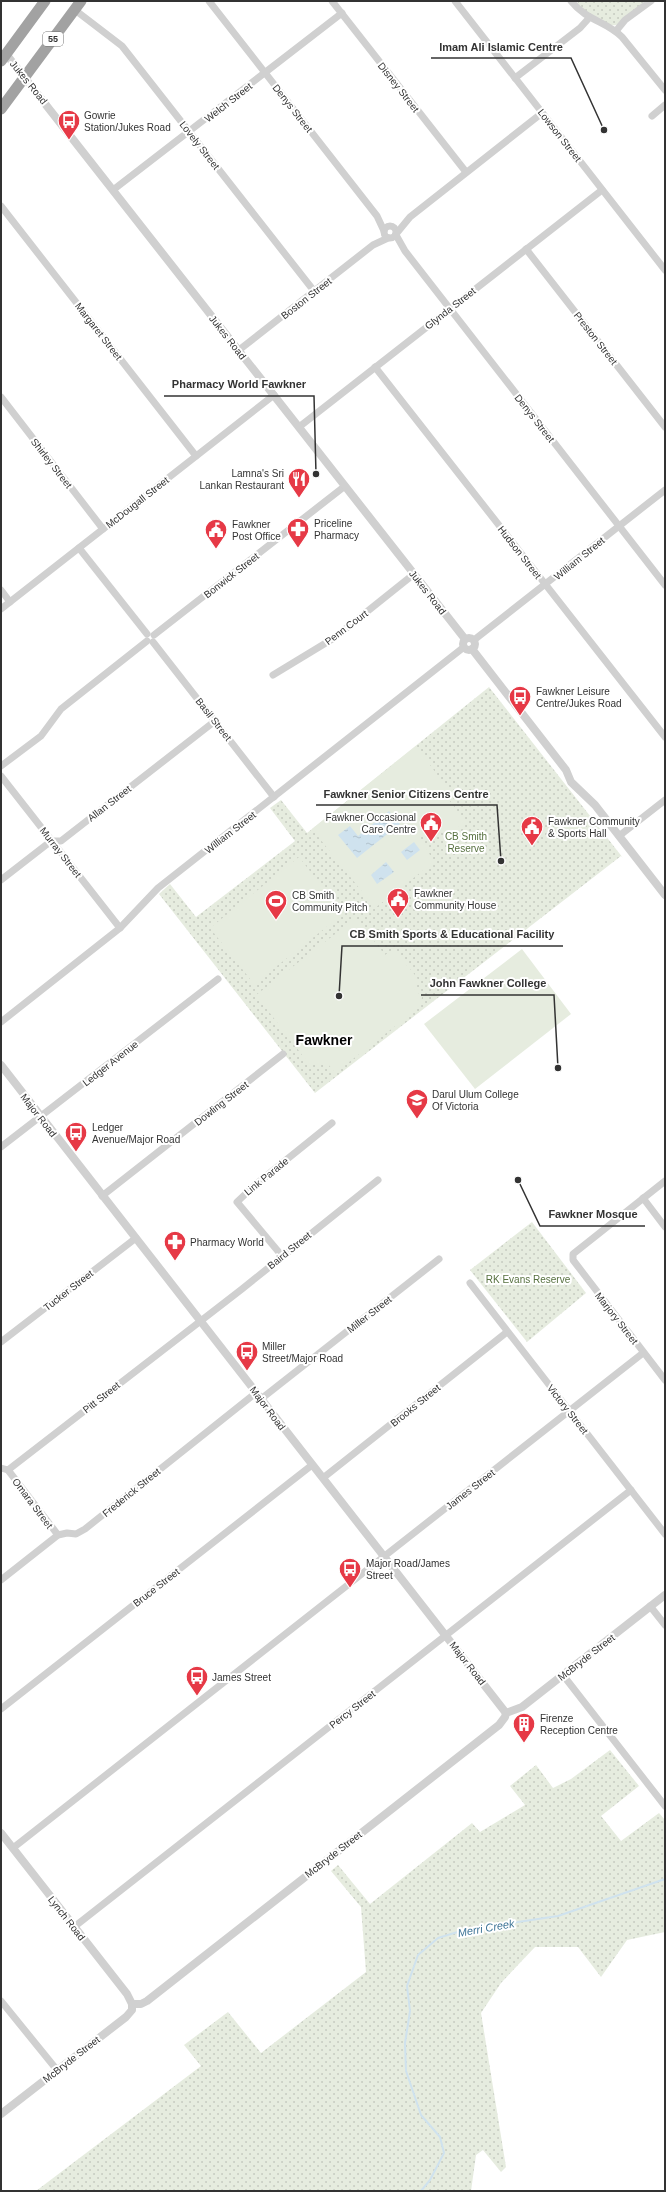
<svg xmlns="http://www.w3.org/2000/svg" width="666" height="2192" font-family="Arial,sans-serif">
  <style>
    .green { fill: url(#green-dots) }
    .pitch { fill: #e6ecdf }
    .water { fill: url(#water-ripples) }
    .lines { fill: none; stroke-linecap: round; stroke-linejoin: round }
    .stream { stroke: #cfe2ee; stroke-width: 2 }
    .minor { stroke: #d0d0d0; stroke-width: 7 }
    .tertiary { stroke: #d0d0d0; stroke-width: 8 }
    .trunk { stroke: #a2a2a2; stroke-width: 11 }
    .labels { text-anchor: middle; stroke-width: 4; stroke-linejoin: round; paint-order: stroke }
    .shield { fill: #fff; stroke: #707070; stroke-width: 1 }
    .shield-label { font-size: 9px; font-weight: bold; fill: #333 }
    .street-label { font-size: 10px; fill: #333; stroke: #fff }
    .poi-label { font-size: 10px; fill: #333; stroke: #fff; text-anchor: start }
    .park-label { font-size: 10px; fill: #56703f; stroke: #fff }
    .water-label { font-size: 11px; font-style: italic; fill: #3f7597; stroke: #fff }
    .district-label { font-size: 14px; font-weight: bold; fill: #000; stroke: #fff }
    .leader { fill: none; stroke: #333; stroke-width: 1.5 }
    .callout-dot { fill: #333; stroke: #fff; stroke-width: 1.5 }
    .callout-label { font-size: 11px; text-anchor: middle; font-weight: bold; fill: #333; stroke: #fff; stroke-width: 4; stroke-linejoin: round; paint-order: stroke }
  </style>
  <defs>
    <pattern id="green-dots" width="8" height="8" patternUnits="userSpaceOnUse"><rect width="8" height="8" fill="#e6ecdf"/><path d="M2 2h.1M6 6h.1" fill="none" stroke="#c6cbc0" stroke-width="1.8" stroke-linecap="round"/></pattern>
    <pattern id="water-ripples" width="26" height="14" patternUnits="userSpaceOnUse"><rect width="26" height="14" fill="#cfe2ee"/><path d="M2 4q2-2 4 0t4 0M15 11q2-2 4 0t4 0" fill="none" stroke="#b2c2cd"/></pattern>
  </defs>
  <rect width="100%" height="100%" fill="#fff"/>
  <g class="green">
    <path d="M577 1H645C637 8 626 23 616 25 607 28 579 10 577 1Z"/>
    <polygon points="489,687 623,858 621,856 315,1093 159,894 170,884 196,917 295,841 270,808 281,800 307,833"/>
    <polygon points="532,1222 586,1293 527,1342 470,1270"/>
    <polygon points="610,1750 639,1786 601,1816 621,1841 659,1813 665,1820 665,1932 627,1940 601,1977 578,1947 535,1947 501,1983 481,2013 506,2167 501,2172 483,2150 476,2155 471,2191 36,2191 201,2066 184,2045 228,2012 261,2053 366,1972 361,1907 331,1871 338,1865 370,1904 472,1823 480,1832 525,1805 510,1786 536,1765 553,1788 571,1779"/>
  </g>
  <g class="pitch">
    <polygon points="416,746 453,796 449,800 465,821 448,837 443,830 433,837 430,833 420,837 434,862 375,908 312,829"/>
    <polygon points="299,857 343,914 254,984 210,928"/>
    <path d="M356 918 385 955 393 949C401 960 412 969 419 981L413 987 422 997 421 1006 335 1073 328 1064H309L256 995Z"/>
    <polygon points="522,949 571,1014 475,1089 424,1024"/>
  </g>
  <g class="water">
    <polygon points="389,811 400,824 357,858 338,835 350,826 358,836"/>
    <polygon points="414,842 420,850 407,860 401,852"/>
    <polygon points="386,862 394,872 377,884 371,875"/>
  </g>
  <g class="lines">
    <polyline class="stream" points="421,2191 430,2180 444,2153 440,2137 421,2115 406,2071 405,2043 410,2011 407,1986 418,1955 438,1938 464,1930 558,1916 665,1879"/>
    <g class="minor">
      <polyline points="209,1 377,216 384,231"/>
      <polyline points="332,1 466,172"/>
      <polyline points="455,1 665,270"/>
      <path d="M571 1C587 21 606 21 622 37L665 90"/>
      <polyline points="75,10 122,46 314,291"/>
      <polyline points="616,31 625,20 651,1"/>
      <polyline points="515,78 580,28 589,18"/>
      <polyline points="652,116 665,105"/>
      <polyline points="113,190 342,13"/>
      <polyline points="1,206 196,456"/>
      <circle cx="390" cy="232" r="6"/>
      <polyline points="396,234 410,217 542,113"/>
      <polyline points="396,235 405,251 665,585"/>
      <polyline points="526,249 665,427"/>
      <polyline points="239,350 373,245 388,238"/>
      <polyline points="375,367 665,737"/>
      <polyline points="1,397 103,529"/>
      <polyline points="299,427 602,190"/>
      <polyline points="79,548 147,634"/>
      <polyline points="1,590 10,602"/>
      <polyline points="1,609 274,395"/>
      <polyline points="154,635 345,486"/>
      <polyline points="474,640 665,490"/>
      <polyline points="153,642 274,797"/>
      <polyline points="273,675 334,638 414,574"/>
      <polyline points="1,766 41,736 61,709 147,641"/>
      <polyline points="1,776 120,928"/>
      <polyline points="619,836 665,800"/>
      <polyline points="1,880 46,845 53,841 61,841 215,721"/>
      <polyline points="1,1022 120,928 158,888 464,647"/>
      <polyline points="1,1147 218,979"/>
      <polyline points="665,1181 573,1254 573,1260 665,1380"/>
      <polyline points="102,1196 283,1054"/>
      <polyline points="643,1198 665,1227"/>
      <polyline points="282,1256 237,1202 255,1185 332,1123"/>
      <polyline points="470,1283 665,1534"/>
      <polyline points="1,1342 136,1238"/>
      <polyline points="261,1399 439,1259"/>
      <polyline points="1,1468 8,1470 242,1289 378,1180"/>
      <polyline points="8,1470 58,1535"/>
      <polyline points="323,1478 507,1332"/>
      <polyline points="1,1580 58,1535 67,1533 76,1534 85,1529 257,1392"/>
      <polyline points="650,1606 665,1625"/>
      <polyline points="563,1675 665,1806"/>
      <polyline points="1,1709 312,1465"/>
      <polyline points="13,1848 643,1353"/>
      <polyline points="74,1927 631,1490"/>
      <polyline points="1,2001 57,2070"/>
    </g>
    <g class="tertiary">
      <polyline points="6,54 465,639"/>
      <circle cx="469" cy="644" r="6"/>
      <polyline points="472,649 566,770 571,782 595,805 665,895"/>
      <polyline points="1,1065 506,1713"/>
      <polyline points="1,1833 127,1994 132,2004"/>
      <polyline points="1,2114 126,2017 132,2010 132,2004 141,2004 147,2001 499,1725 505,1717 506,1713 522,1707 665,1595"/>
    </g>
    <g class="trunk">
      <polyline points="1,61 45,1"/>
      <polyline points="1,109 81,1"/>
    </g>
  </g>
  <defs>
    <g id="bus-pin" transform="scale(1.15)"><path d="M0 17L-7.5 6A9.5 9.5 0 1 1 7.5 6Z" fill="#e63946" stroke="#fff"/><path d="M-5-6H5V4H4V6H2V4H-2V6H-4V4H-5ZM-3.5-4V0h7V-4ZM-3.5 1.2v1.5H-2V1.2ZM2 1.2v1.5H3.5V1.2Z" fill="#fff"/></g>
    <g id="restaurant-pin" transform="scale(1.15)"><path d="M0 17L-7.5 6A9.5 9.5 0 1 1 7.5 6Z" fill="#e63946" stroke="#fff"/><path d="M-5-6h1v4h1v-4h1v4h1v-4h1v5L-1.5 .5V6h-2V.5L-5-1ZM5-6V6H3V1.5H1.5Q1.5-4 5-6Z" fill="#fff"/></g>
    <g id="pharmacy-pin" transform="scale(1.15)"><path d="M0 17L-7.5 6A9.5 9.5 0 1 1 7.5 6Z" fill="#e63946" stroke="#fff"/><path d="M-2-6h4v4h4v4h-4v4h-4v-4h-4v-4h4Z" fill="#fff"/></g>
    <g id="civic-pin" transform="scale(1.15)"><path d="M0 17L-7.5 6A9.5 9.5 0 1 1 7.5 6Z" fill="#e63946" stroke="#fff"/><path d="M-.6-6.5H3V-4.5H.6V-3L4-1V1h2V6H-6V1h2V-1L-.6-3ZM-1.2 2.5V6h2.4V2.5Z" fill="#fff"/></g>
    <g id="stadium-pin" transform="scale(1.15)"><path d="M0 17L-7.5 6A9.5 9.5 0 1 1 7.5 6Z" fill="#e63946" stroke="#fff"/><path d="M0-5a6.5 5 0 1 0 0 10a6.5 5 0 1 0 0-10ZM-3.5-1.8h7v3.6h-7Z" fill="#fff"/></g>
    <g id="school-pin" transform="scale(1.15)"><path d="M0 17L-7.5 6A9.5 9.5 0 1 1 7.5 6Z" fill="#e63946" stroke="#fff"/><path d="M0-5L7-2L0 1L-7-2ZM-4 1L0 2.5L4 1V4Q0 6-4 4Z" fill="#fff"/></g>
    <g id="building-pin" transform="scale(1.15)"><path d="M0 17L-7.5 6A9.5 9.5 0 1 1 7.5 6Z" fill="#e63946" stroke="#fff"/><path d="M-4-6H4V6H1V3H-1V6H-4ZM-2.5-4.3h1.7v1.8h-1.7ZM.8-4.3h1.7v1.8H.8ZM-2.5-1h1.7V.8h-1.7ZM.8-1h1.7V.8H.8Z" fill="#fff"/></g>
  </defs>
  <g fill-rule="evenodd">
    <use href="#bus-pin" x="69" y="121"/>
    <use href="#restaurant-pin" x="299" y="479"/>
    <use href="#pharmacy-pin" x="298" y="529"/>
    <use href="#civic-pin" x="216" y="530"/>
    <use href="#bus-pin" x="520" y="697"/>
    <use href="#civic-pin" x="431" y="823"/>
    <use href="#civic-pin" x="532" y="827"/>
    <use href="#civic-pin" x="398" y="899"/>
    <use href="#stadium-pin" x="276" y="901"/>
    <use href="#school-pin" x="417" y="1100"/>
    <use href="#bus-pin" x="76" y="1133"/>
    <use href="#pharmacy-pin" x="175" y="1242"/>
    <use href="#bus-pin" x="247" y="1352"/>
    <use href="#bus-pin" x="350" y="1569"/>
    <use href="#bus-pin" x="197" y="1677"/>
    <use href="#building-pin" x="524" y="1724"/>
  </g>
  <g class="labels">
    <rect class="shield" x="43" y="32" width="20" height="14" rx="3"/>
    <g class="shield-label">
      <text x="53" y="42">55</text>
    </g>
    <g class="street-label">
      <text transform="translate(29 82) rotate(51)" y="4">Jukes Road</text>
      <text transform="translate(399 87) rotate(52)" y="4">Disney Street</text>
      <text transform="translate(228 102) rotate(-38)" y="4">Welch Street</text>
      <text transform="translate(293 108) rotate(52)" y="4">Denys Street</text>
      <text transform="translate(560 135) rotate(52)" y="4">Lowson Street</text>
      <text transform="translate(200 145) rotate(52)" y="4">Lovely Street</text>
      <text transform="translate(306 298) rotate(-38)" y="4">Boston Street</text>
      <text transform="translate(450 308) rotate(-38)" y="4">Glynda Street</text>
      <text transform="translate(99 331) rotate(52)" y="4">Margaret Street</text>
      <text transform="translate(228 337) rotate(52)" y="4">Jukes Road</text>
      <text transform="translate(596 338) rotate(52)" y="4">Preston Street</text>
      <text transform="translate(535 418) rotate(52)" y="4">Denys Street</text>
      <text transform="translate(52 463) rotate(52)" y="4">Shirley Street</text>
      <text transform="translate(137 502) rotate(-38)" y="4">McDougall Street</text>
      <text transform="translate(520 552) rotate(52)" y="4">Hudson Street</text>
      <text transform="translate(579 558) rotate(-39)" y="4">William Street</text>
      <text transform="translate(231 575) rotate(-38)" y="4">Bonwick Street</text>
      <text transform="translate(428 592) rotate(52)" y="4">Jukes Road</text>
      <text transform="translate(346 627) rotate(-37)" y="4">Penn Court</text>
      <text transform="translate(214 719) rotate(52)" y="4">Basil Street</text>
      <text transform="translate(109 803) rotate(-38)" y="4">Allan Street</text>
      <text transform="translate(230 832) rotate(-38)" y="4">William Street</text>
      <text transform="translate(61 852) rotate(52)" y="4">Murray Street</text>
      <text transform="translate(110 1063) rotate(-38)" y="4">Ledger Avenue</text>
      <text transform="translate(221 1103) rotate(-38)" y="4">Dowling Street</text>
      <text transform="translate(39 1115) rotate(52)" y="4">Major Road</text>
      <text transform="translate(266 1176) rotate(-39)" y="4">Link Parade</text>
      <text transform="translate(289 1250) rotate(-39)" y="4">Baird Street</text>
      <text transform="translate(68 1290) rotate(-38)" y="4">Tucker Street</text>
      <text transform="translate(369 1314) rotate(-38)" y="4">Miller Street</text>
      <text transform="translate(617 1318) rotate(52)" y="4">Marjory Street</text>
      <text transform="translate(101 1397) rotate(-38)" y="4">Pitt Street</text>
      <text transform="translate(415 1405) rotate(-39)" y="4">Brooks Street</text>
      <text transform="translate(268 1408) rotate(53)" y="4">Major Road</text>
      <text transform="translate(568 1409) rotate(52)" y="4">Victory Street</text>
      <text transform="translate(470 1489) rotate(-38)" y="4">James Street</text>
      <text transform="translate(131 1492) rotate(-39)" y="4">Frederick Street</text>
      <text transform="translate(33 1503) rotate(53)" y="4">Omara Street</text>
      <text transform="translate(156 1587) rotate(-38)" y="4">Bruce Street</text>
      <text transform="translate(586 1657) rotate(-38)" y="4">McBryde Street</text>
      <text transform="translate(468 1663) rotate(52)" y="4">Major Road</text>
      <text transform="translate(352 1709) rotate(-38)" y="4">Percy Street</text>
      <text transform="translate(333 1854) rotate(-38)" y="4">McBryde Street</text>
      <text transform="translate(67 1918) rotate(52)" y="4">Lynch Road</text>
      <text transform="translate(71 2059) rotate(-38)" y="4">McBryde Street</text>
    </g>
    <g class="poi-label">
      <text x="84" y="119">Gowrie<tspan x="84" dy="12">Station/Jukes Road</tspan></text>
      <text x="284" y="477" text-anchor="end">Lamna's Sri<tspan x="284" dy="12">Lankan Restaurant</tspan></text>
      <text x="314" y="527">Priceline<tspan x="314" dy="12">Pharmacy</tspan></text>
      <text x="232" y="528">Fawkner<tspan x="232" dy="12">Post Office</tspan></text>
      <text x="536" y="695">Fawkner Leisure<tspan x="536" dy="12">Centre/Jukes Road</tspan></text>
      <text x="416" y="821" text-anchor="end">Fawkner Occasional<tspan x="416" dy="12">Care Centre</tspan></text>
      <text x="548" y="825">Fawkner Community<tspan x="548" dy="12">&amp; Sports Hall</tspan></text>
      <text x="414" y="897">Fawkner<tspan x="414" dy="12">Community House</tspan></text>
      <text x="292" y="899">CB Smith<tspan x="292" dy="12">Community Pitch</tspan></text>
      <text x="432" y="1098">Darul Ulum College<tspan x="432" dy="12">Of Victoria</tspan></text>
      <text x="92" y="1131">Ledger<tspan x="92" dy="12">Avenue/Major Road</tspan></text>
      <text x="190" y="1246">Pharmacy World</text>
      <text x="262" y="1350">Miller<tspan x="262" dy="12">Street/Major Road</tspan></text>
      <text x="366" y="1567">Major Road/James<tspan x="366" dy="12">Street</tspan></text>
      <text x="212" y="1681">James Street</text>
      <text x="540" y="1722">Firenze<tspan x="540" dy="12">Reception Centre</tspan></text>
    </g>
    <g class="park-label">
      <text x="466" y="840">CB Smith<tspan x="466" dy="12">Reserve</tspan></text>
      <text x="528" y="1283">RK Evans Reserve</text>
    </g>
    <g class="water-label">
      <text transform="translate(486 1928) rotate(-10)" y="4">Merri Creek</text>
    </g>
    <g class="district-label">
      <text x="324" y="1045">Fawkner</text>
    </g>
  </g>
  <path class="leader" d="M604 130L571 58H431M316 474L314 396H164M501 861L497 805H316M339 996L342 946H563M558 1068L554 995H421M518 1180L540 1226H645"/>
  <g class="callout-dot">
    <circle cx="604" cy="130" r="4"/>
    <circle cx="316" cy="474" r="4"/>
    <circle cx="501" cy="861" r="4"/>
    <circle cx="339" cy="996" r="4"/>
    <circle cx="558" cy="1068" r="4"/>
    <circle cx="518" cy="1180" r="4"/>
  </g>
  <g class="callout-label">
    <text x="501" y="51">Imam Ali Islamic Centre</text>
    <text x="239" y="388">Pharmacy World Fawkner</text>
    <text x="406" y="798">Fawkner Senior Citizens Centre</text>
    <text x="452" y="938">CB Smith Sports &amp; Educational Facility</text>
    <text x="488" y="987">John Fawkner College</text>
    <text x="593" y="1218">Fawkner Mosque</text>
  </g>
  <rect width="666" height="2192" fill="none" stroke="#333333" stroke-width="4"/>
</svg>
